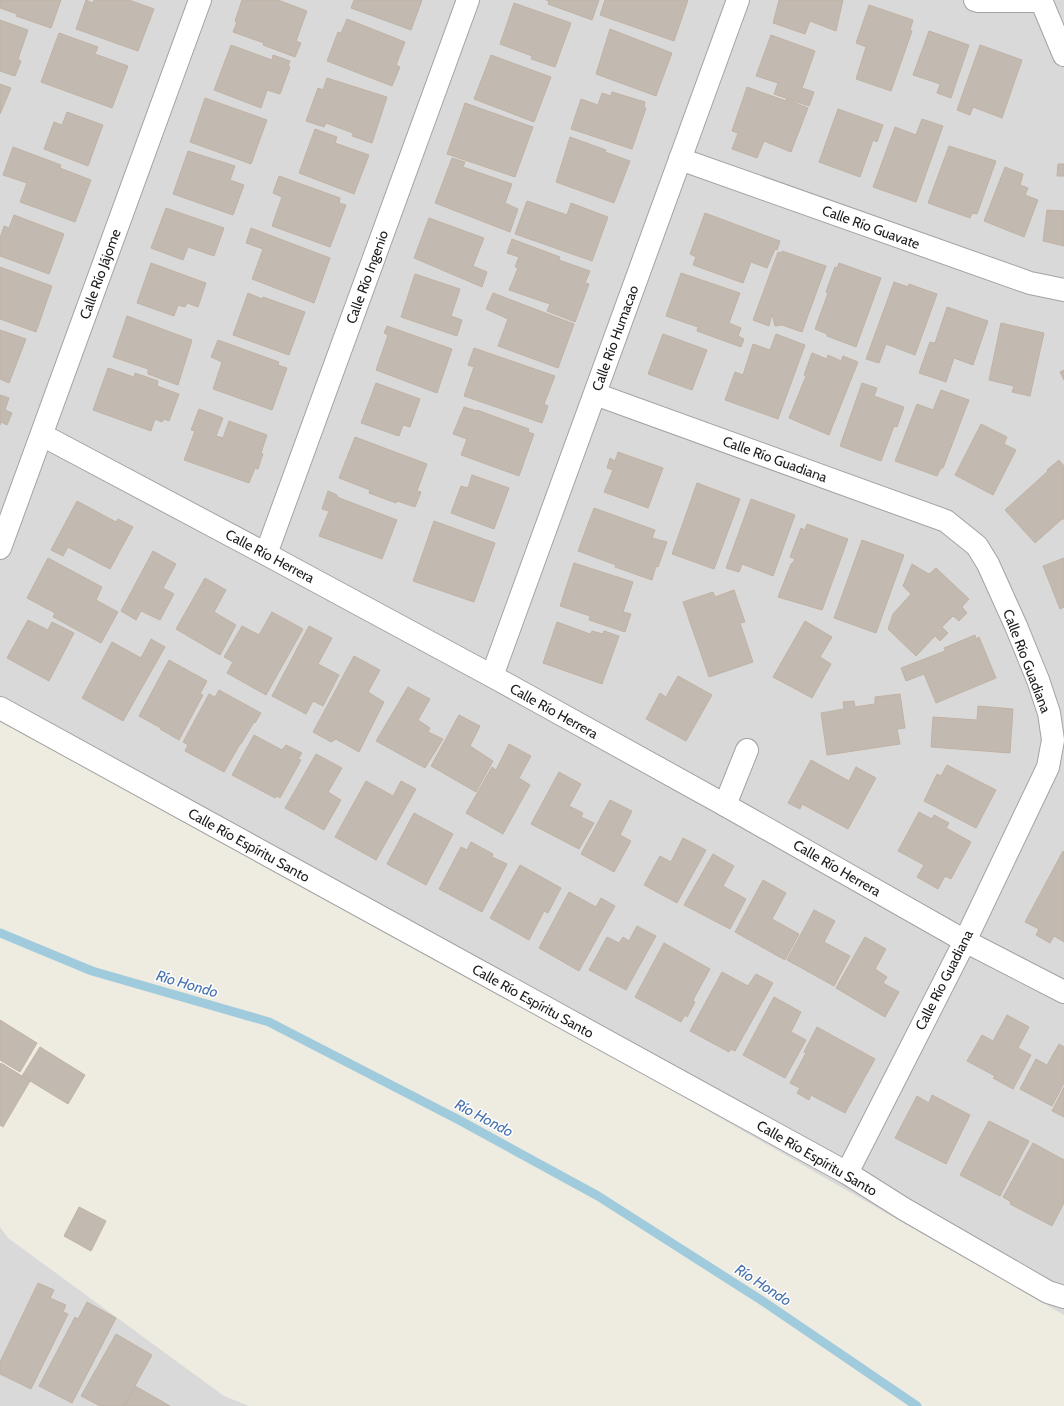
<svg xmlns="http://www.w3.org/2000/svg" width="1064" height="1406" font-family="Cabin,sans-serif">
  <style>
    .residential { fill: #dad9d9 }
    .lines { fill: none; stroke-linecap: round; stroke-linejoin: round }
    .stream { stroke: #a0cbdd; stroke-width: 9 }
    .building { fill: #c2bab1; stroke: #c0b2a4 }
    .minor-casing { stroke: #a3a3a3; stroke-width: 24 }
    .minor { stroke: #fff; stroke-width: 22 }
    .labels { text-anchor: middle; stroke-width: 3; stroke-linejoin: round; paint-order: stroke }
    .street-label { font-size: 14px; fill: #1c1c1c; stroke: #fff }
    .water-label { font-size: 15px; font-style: italic; fill: #4772ae; stroke: #fff }
  </style>
  <rect width="100%" height="100%" fill="#eeebe1"/>
  <g class="residential">
    <polygon points="0,0 1064,0 1064,1315 0,705"/>
    <polygon points="0,1227 8,1238 224,1396 249,1406 0,1406"/>
  </g>
  <g class="lines">
    <polyline class="stream" points="0,933 92,971 269,1022 459,1120 598,1196 761,1300 917,1406"/>
  </g>
  <g class="building">
    <polygon points="0,0 61,0 51,28 16,16 17,14 0,8"/>
    <polygon points="86,0 93,3 94,0 129,0 154,9 138,51 76,29"/>
    <polygon points="242,0 278,0 307,11 296,41 301,43 295,57 263,45 264,43 233,32 237,22 235,21"/>
    <polygon points="354,0 422,0 411,30 351,8"/>
    <polygon points="546,0 599,0 592,20 548,4 549,1"/>
    <polygon points="605,0 688,0 674,41 600,15"/>
    <polygon points="779,0 843,0 836,31 810,21 805,34 773,23"/>
    <polygon points="514,3 571,23 555,67 531,59 532,56 500,44"/>
    <polygon points="869,5 913,20 910,30 912,31 891,91 856,79 866,47 856,43"/>
    <polygon points="347,19 405,42 396,65 400,67 392,86 327,61 338,32 341,33"/>
    <polygon points="0,20 28,30 18,59 21,61 15,76 0,71"/>
    <polygon points="610,29 672,53 656,96 596,74"/>
    <polygon points="929,31 969,45 951,98 937,93 940,84 913,75"/>
    <polygon points="59,33 98,47 95,54 128,66 112,108 41,82"/>
    <polygon points="771,35 815,51 802,88 814,92 809,106 774,94 778,83 756,76"/>
    <polygon points="231,45 272,60 273,55 290,61 288,66 290,67 280,94 267,90 261,108 214,90"/>
    <polygon points="980,45 1022,60 1002,118 973,107 970,115 957,110"/>
    <polygon points="491,55 551,77 534,122 474,99"/>
    <polygon points="327,78 387,97 372,143 352,136 353,133 326,123 324,127 306,121 318,88 323,90"/>
    <polygon points="0,84 11,88 0,114"/>
    <polygon points="747,87 786,101 786,99 808,108 791,152 764,141 757,158 732,149 738,133 732,131"/>
    <polygon points="612,92 645,102 644,107 646,108 632,149 571,129 581,99 598,105 602,93 611,96"/>
    <polygon points="205,98 267,120 251,164 190,142"/>
    <polygon points="465,103 533,127 515,177 447,154"/>
    <polygon points="838,109 883,125 877,142 873,140 860,177 819,162"/>
    <polygon points="67,112 103,125 88,166 44,149 54,122 62,125"/>
    <polygon points="922,119 943,126 916,202 873,187 895,127 916,135"/>
    <polygon points="315,129 337,137 335,143 369,155 354,194 299,173"/>
    <polygon points="570,137 606,150 605,152 630,161 614,203 556,182"/>
    <polygon points="949,146 996,161 977,214 972,213 970,218 928,203"/>
    <polygon points="13,147 61,165 60,168 91,180 75,222 20,202 27,183 3,175"/>
    <polygon points="188,151 235,166 230,180 244,185 233,215 173,194"/>
    <polygon points="452,158 465,162 463,167 512,184 505,203 518,209 510,232 435,203"/>
    <polygon points="1058,164 1064,164 1064,176 1057,176"/>
    <polygon points="1005,167 1023,174 1020,185 1028,188 1025,195 1038,200 1024,237 984,221"/>
    <polygon points="279,176 340,198 339,203 346,205 330,247 272,226 282,197 273,193"/>
    <polygon points="527,201 567,215 571,203 608,217 592,261 515,234"/>
    <polygon points="166,208 224,228 214,256 188,247 183,260 151,248"/>
    <polygon points="1047,210 1064,211 1064,246 1043,241"/>
    <polygon points="705,213 780,241 777,250 775,249 767,268 751,262 743,283 693,265 696,257 690,254"/>
    <polygon points="14,215 64,234 49,274 0,256 0,238 4,226 9,228"/>
    <polygon points="429,218 484,238 473,266 487,272 482,287 414,258"/>
    <polygon points="251,228 330,258 314,303 252,279 263,249 246,243"/>
    <polygon points="512,239 560,257 559,260 590,271 585,283 589,284 575,322 547,311 550,304 509,290 518,268 515,267 519,257 507,253"/>
    <polygon points="782,251 826,266 802,332 782,325 775,326 772,314 769,326 753,320 778,252 782,253"/>
    <polygon points="151,263 206,283 198,307 187,303 185,307 178,305 174,316 137,303"/>
    <polygon points="839,263 881,278 856,347 827,336 827,334 815,329 828,293 826,292 835,267 837,268"/>
    <polygon points="0,267 52,286 36,332 0,319"/>
    <polygon points="681,273 740,293 729,323 741,328 738,336 744,339 741,347 697,331 698,327 666,316"/>
    <polygon points="415,274 460,289 451,316 462,320 457,336 401,317"/>
    <polygon points="894,282 908,287 909,284 937,294 915,355 886,344 879,363 866,359"/>
    <polygon points="248,293 262,299 263,297 305,312 289,355 233,335"/>
    <polygon points="493,293 574,324 558,368 498,346 508,319 486,309"/>
    <polygon points="947,307 988,321 973,365 954,358 946,382 919,373 930,342 935,343"/>
    <polygon points="127,316 192,340 178,385 148,374 148,369 113,357"/>
    <polygon points="1001,323 1044,333 1030,396 1012,392 1014,386 989,380"/>
    <polygon points="387,326 452,349 437,393 376,370 388,335 384,333"/>
    <polygon points="0,330 26,339 9,383 0,379"/>
    <polygon points="663,334 707,350 692,390 648,374"/>
    <polygon points="776,334 805,345 778,419 725,400 735,372 743,375 753,344 770,350"/>
    <polygon points="218,340 279,362 278,365 287,368 272,410 213,389 222,362 211,357"/>
    <polygon points="474,348 555,376 544,404 548,406 542,423 464,396 474,367 468,365"/>
    <polygon points="812,353 827,359 828,355 841,361 843,356 858,362 829,435 789,418 806,376 804,375"/>
    <polygon points="108,368 134,377 135,373 158,381 157,386 179,394 169,421 164,419 162,422 155,419 151,431 93,410"/>
    <polygon points="1064,370 1064,380 1060,372"/>
    <polygon points="376,383 420,399 410,427 403,425 399,436 361,423"/>
    <polygon points="862,383 877,388 874,396 904,407 897,427 894,426 881,461 840,446"/>
    <polygon points="941,390 969,400 943,468 941,468 937,476 895,461 917,404 933,410"/>
    <polygon points="0,395 9,398 5,410 12,413 7,425 1,422 0,425"/>
    <polygon points="464,407 477,411 477,410 529,429 528,432 534,434 519,476 461,455 467,439 453,434"/>
    <polygon points="199,409 223,418 216,436 223,438 229,421 267,435 261,453 263,454 258,469 255,468 249,483 184,460 195,431 191,430"/>
    <polygon points="981,424 1007,437 1004,444 1016,450 993,495 955,475"/>
    <polygon points="355,437 427,464 417,491 421,492 415,507 397,501 396,503 369,493 370,490 339,478"/>
    <polygon points="618,452 663,468 648,508 604,492 613,470 607,468 610,458 615,461"/>
    <polygon points="1059,460 1064,466 1064,519 1062,519 1035,543 1005,510 1048,471 1047,470"/>
    <polygon points="472,475 509,488 494,529 451,513 461,486 468,488"/>
    <polygon points="697,483 740,499 714,569 672,554"/>
    <polygon points="328,491 337,495 337,497 397,520 382,559 319,536 329,511 322,509"/>
    <polygon points="751,499 795,515 773,576 742,564 739,572 726,568"/>
    <polygon points="77,501 116,522 118,519 133,527 110,569 68,547 63,556 51,550"/>
    <polygon points="594,508 655,530 652,538 667,542 658,567 656,566 652,580 615,567 616,565 578,551"/>
    <polygon points="434,521 495,543 474,602 413,581"/>
    <polygon points="807,524 848,539 822,610 778,597 791,564 794,561 795,559 790,557 801,528 805,530"/>
    <polygon points="862,540 904,555 876,633 834,618"/>
    <polygon points="153,551 176,564 163,588 174,594 160,620 141,611 136,620 121,611"/>
    <polygon points="48,558 102,587 96,600 118,612 101,643 53,617 55,613 27,598"/>
    <polygon points="1064,558 1064,607 1060,609 1043,566"/>
    <polygon points="574,563 633,582 623,612 631,614 625,632 589,620 590,616 560,606"/>
    <polygon points="912,564 929,574 936,568 969,599 962,607 967,613 959,621 953,616 942,627 948,633 940,641 935,636 916,656 888,629 893,614 911,594 903,586"/>
    <polygon points="205,578 226,590 214,612 236,625 220,655 176,629"/>
    <polygon points="734,590 745,622 740,623 753,662 709,677 683,602 713,592 715,597"/>
    <polygon points="272,612 303,629 266,695 227,673 233,662 224,657 242,626 259,635"/>
    <polygon points="28,620 48,630 52,622 74,633 49,681 7,658"/>
    <polygon points="805,621 832,637 820,657 831,664 812,698 773,677"/>
    <polygon points="557,622 590,634 592,631 603,634 604,631 619,636 602,684 543,663"/>
    <polygon points="309,626 332,638 318,664 339,675 323,706 313,701 306,714 272,696"/>
    <polygon points="975,635 976,639 979,637 996,678 936,703 924,674 906,681 901,668 945,651 944,648"/>
    <polygon points="151,639 165,647 123,721 82,698 112,642 141,658"/>
    <polygon points="354,656 380,670 368,692 384,702 359,752 336,739 331,742 313,732"/>
    <polygon points="169,660 207,681 200,694 203,695 179,740 160,729 161,728 139,716"/>
    <polygon points="678,676 712,695 686,741 646,719 660,693 666,697"/>
    <polygon points="408,687 430,699 418,720 430,728 428,732 443,739 425,768 376,741"/>
    <polygon points="219,690 261,713 255,723 254,722 241,744 240,744 224,772 185,751 188,745 183,742 209,694 215,697"/>
    <polygon points="900,694 905,728 897,729 900,744 827,755 821,713 844,709 843,702 854,701 855,707 875,704 875,697"/>
    <polygon points="978,706 1013,709 1010,753 931,747 933,717 977,720"/>
    <polygon points="459,715 480,726 470,746 493,761 476,792 431,766"/>
    <polygon points="254,735 282,750 286,745 302,753 298,759 301,760 280,798 277,796 275,798 232,775"/>
    <polygon points="509,744 531,756 519,778 530,785 503,834 466,813 492,767 496,770"/>
    <polygon points="316,754 342,768 328,792 341,800 324,830 285,808"/>
    <polygon points="811,760 849,781 856,767 876,778 848,829 802,804 800,809 788,803"/>
    <polygon points="947,765 996,790 976,828 924,801 937,774 941,776"/>
    <polygon points="559,772 581,784 569,806 583,813 581,817 594,823 579,849 531,824"/>
    <polygon points="366,781 393,796 401,781 416,789 376,860 335,837"/>
    <polygon points="610,800 632,811 620,835 631,841 614,872 581,854"/>
    <polygon points="919,812 932,819 934,815 949,823 946,828 971,842 951,879 945,876 938,889 917,877 924,865 898,851"/>
    <polygon points="414,813 453,834 426,885 387,864"/>
    <polygon points="683,838 706,850 677,903 644,885 660,856 671,862"/>
    <polygon points="471,842 493,854 492,857 507,864 482,912 439,889 461,847 467,850"/>
    <polygon points="1063,851 1064,852 1064,942 1054,936 1050,943 1036,935 1039,929 1025,922"/>
    <polygon points="713,854 734,866 723,886 746,899 730,929 684,905"/>
    <polygon points="520,865 561,888 548,913 544,911 529,940 490,918"/>
    <polygon points="763,880 786,893 772,919 799,934 785,960 735,932"/>
    <polygon points="569,892 596,907 601,898 615,906 579,971 539,948"/>
    <polygon points="814,910 835,921 824,942 850,956 834,986 787,960"/>
    <polygon points="637,926 656,936 626,990 589,970 607,937 619,943 623,937 629,941"/>
    <polygon points="865,937 886,949 875,969 887,977 883,983 899,992 885,1017 836,988"/>
    <polygon points="664,943 710,969 693,1000 695,1002 687,1017 685,1015 681,1022 635,997"/>
    <polygon points="722,972 748,986 756,974 773,983 735,1051 731,1049 729,1052 690,1031"/>
    <polygon points="774,997 801,1012 791,1032 806,1040 785,1078 743,1055"/>
    <polygon points="1007,1015 1029,1027 1018,1048 1031,1055 1013,1089 993,1078 995,1076 967,1061 982,1035 993,1041"/>
    <polygon points="0,1020 37,1043 20,1072 0,1060"/>
    <polygon points="817,1027 875,1059 845,1113 811,1095 809,1100 797,1093 800,1088 790,1083 806,1053 804,1052"/>
    <polygon points="1059,1044 1064,1047 1064,1083 1052,1106 1020,1089 1036,1059 1047,1065"/>
    <polygon points="40,1047 85,1075 68,1104 22,1076"/>
    <polygon points="1,1063 30,1081 3,1127 0,1125 0,1065"/>
    <polygon points="1064,1087 1064,1117 1052,1111"/>
    <polygon points="932,1095 970,1115 946,1164 895,1138 917,1096 929,1103"/>
    <polygon points="989,1121 1029,1141 1000,1196 960,1175"/>
    <polygon points="1033,1143 1064,1160 1064,1203 1052,1226 1010,1204 1011,1202 1003,1197"/>
    <polygon points="79,1207 106,1221 91,1251 64,1236"/>
    <polygon points="38,1283 54,1290 50,1298 66,1305 63,1312 68,1314 31,1389 0,1374 0,1362"/>
    <polygon points="87,1302 116,1318 72,1403 39,1386 75,1317 78,1319"/>
    <polygon points="116,1334 152,1355 124,1406 100,1406 81,1396"/>
    <polygon points="135,1386 170,1406 124,1406"/>
  </g>
  <g class="lines">
    <g class="minor-casing">
      <g id="minor">
        <polyline points="975,0 979,1 1042,1"/>
        <polyline points="1041,0 1064,55"/>
        <polyline points="680,159 1030,283 1064,290"/>
        <polyline points="595,394 946,521 977,546 988,564 1016,626 1038,680 1049,713 1053,740 1048,767 965,941 847,1173"/>
        <polyline points="42,435 266,554 492,676 725,805 965,941 1064,992"/>
        <polyline points="0,548 200,0"/>
        <polyline points="266,554 468,0"/>
        <polyline points="492,676 738,0"/>
        <polyline points="0,708 847,1173 904,1209 1048,1292 1064,1297"/>
        <polyline points="725,805 747,750"/>
      </g>
    </g>
    <use href="#minor" class="minor"/>
  </g>
  <g class="labels">
    <g class="street-label">
      <text transform="translate(871 227) rotate(20)" y="5">Calle Río Guavate</text>
      <text transform="translate(100 274) rotate(-70)" y="5">Calle Río Jájome</text>
      <text transform="translate(367 277) rotate(-70)" y="5">Calle Río Ingenio</text>
      <text transform="translate(615 338) rotate(-70)" y="5">Calle Río Humacao</text>
      <text transform="translate(775 459) rotate(20)" y="5">Calle Río Guadiana</text>
      <text transform="translate(270 556) rotate(28)" y="5">Calle Río Herrera</text>
      <text transform="translate(1027 661) rotate(69)" y="5">Calle Río Guadiana</text>
      <text transform="translate(554 711) rotate(29)" y="5">Calle Río Herrera</text>
      <text transform="translate(249 845) rotate(29)" y="5">Calle Río Espíritu Santo</text>
      <text transform="translate(837 868) rotate(30)" y="5">Calle Río Herrera</text>
      <text transform="translate(944 980) rotate(-63)" y="5">Calle Río Guadiana</text>
      <text transform="translate(533 1001) rotate(29)" y="5">Calle Río Espíritu Santo</text>
      <text transform="translate(817 1158) rotate(30)" y="5">Calle Río Espíritu Santo</text>
    </g>
    <g class="water-label">
      <text transform="translate(187 984) rotate(16)" y="5">Río Hondo</text>
      <text transform="translate(484 1118) rotate(28)" y="5">Río Hondo</text>
      <text transform="translate(763 1285) rotate(33)" y="5">Río Hondo</text>
    </g>
  </g>
</svg>
